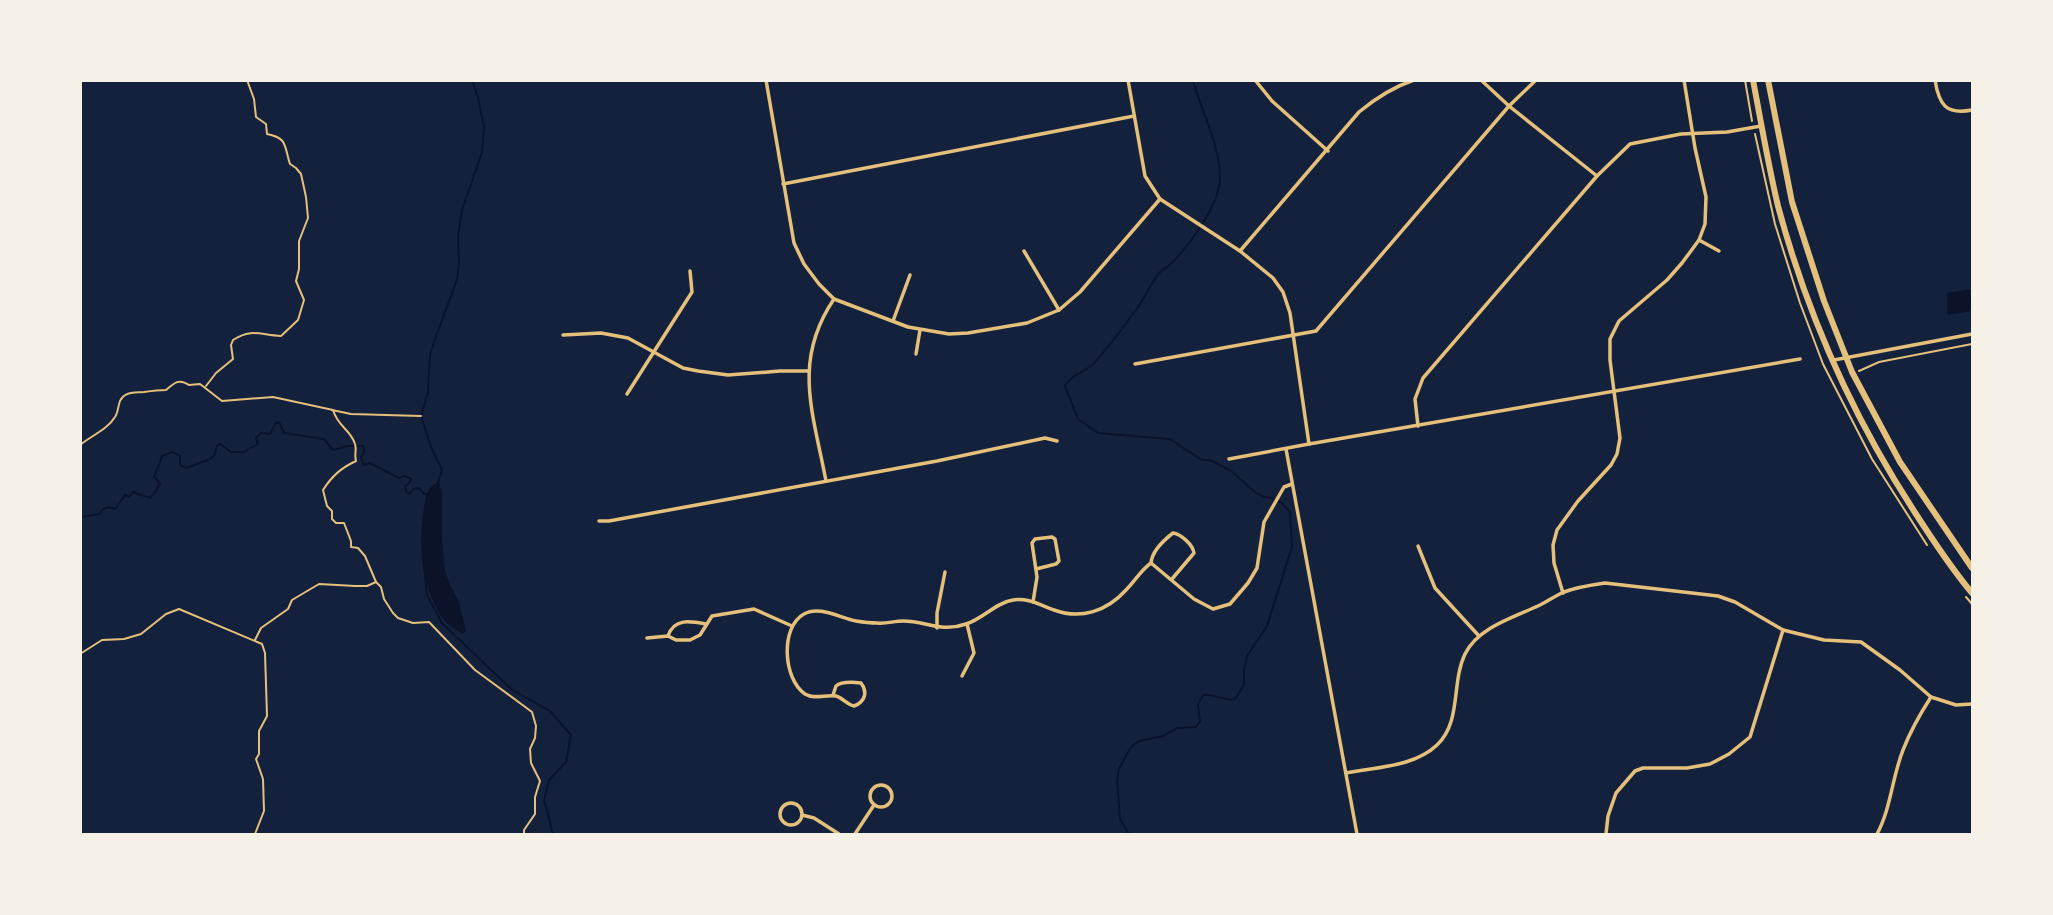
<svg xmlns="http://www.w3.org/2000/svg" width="2053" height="915" font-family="Overpass,sans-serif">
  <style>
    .water { fill: #0b132b }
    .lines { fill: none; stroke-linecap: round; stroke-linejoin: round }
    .stream { stroke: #0b132b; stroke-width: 2 }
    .path { stroke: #e5c07b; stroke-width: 2 }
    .minor { stroke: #e5c07b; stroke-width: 3.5 }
    .primary { stroke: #e5c07b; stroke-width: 6 }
  </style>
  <rect width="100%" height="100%" fill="#14213d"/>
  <g class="water">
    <polygon points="1972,289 1972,311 1949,315 1947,313 1947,293"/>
    <path d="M439 482 442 493V539L445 571 451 587 459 602 466 631 462 634C454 628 446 624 441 616 422 586 418 549 423 515 424 507 425 495 430 488 432 485 436 484 439 482Z"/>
  </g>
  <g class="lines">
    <g class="stream">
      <path d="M1193 80C1202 113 1220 145 1220 179 1219 205 1190 244 1173 262 1169 266 1164 269 1160 272 1152 281 1147 294 1140 304 1127 323 1112 342 1097 360 1087 373 1073 372 1065 386L1078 419 1098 433 1170 439 1202 460H1210L1231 471 1255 492 1264 497 1273 498 1283 504"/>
      <polyline points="438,483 442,470 431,447 421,416 428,392 430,355 436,336 457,280 459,263 458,236 462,210 482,152 484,128 478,97 472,80"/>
      <polyline points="80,517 100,514 103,509 109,507 115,509 125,495 129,497 133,492 150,498 156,491 160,483 154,477 162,456 173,452 180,456 180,465 186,468 208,460 215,455 217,446 220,444 231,452 244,452 258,444 256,438 261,433 270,434 276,423 279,422 284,433 324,439 333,450 348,446 363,446 364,451 361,458 364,465 370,463 399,478 405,476 411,479 409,483 405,486 406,491 409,494 414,489 419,488 424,494 429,494"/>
      <polyline points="424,567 427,595 442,623 511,689 550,711 571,735 566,762 549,780 544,800 553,834"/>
      <path d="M1129 834 1120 819 1117 781 1119 769 1128 752 1133 745 1140 741 1163 736 1177 728 1196 727 1200 721 1198 704 1203 695C1215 693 1224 702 1235 699L1244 685V671L1247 656 1267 626 1292 547 1290 512 1282 503"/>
    </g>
    <g class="path">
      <polyline points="1745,80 1752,121"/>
      <polyline points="1755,134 1775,224 1800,303 1823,364 1872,459 1927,545"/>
      <polyline points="1859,371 1879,362 1972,344"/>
      <path d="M206 386 216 373 233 359 231 345 233 340C252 328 260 335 281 336L298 320 304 300 296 281 299 269V241L308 218 306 197 301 174 296 168 290 164C284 146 288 138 267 134L266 124 256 117 254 99 247 80"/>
      <polyline points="332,410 351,414 421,416"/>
      <path d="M80 445C91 436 108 429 115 417 118 413 118 406 120 401 125 391 135 393 144 392 151 391 158 390 166 390 174 383 179 378 189 385L200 384 222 401 273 397 333 410C338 427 351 430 355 444 357 450 354 454 356 461 341 468 332 476 323 490L327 506 332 511V519L336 523H344L351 541V547L358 548 365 556 376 582 381 587 384 599 393 613 398 618 413 623 429 622 475 670 532 712 536 726 535 738 530 749 531 763 540 781 535 797V814L524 830V834"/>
      <polyline points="1966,597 1972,604"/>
      <polyline points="255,640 261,628 288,609 292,600 319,584 355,586 367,586 376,582"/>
      <polyline points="80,654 102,640 124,639 141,634 166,614 179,609 262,644 265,653 267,716 259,731 259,754 256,759 263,779 264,811 255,834"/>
    </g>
    <g class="minor">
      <polyline points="766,80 794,243 804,264 819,284 834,299 908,327 949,334 968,333 1027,323 1059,310 1080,292 1160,199"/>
      <polyline points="1128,80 1145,176 1160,199 1240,251 1273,278 1283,292 1290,313 1309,444"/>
      <polyline points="1255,80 1272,101 1328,151"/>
      <polyline points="1481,80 1509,106 1597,176"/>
      <path d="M1935 80C1939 105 1946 115 1972 110"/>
      <polyline points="783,184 1134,116"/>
      <polyline points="1699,240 1719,251"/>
      <polyline points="1024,251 1059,310"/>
      <path d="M1240 251 1359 112C1376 98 1393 87 1414 80"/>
      <polyline points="893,321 910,275"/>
      <polyline points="563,335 601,333 628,338 683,368 698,371 728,375 780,371 808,371"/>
      <polyline points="916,354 920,330"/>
      <polyline points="1834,360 1972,334"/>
      <polyline points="1135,364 1316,331 1509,106 1536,80"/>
      <polyline points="627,394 692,292 690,271"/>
      <polyline points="1418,426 1415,399 1423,378 1597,176 1630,144 1681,134 1727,132 1761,126"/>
      <polyline points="1286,449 1357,834"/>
      <polyline points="1229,459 1309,444 1800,359"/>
      <path d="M826 481C813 412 792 361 834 299"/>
      <polyline points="599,521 609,521 937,461 1045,438 1057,441"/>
      <polyline points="1418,546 1435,588 1479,636"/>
      <polyline points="1151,563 1194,599 1213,609 1230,604 1248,583 1257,568 1264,522 1284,487 1292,484"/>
      <path d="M1151 563C1152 551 1164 540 1173 533 1181 534 1193 545 1194 553L1172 579"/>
      <polyline points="1563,593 1554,563 1553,545 1557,530 1578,501 1611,465 1617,454 1620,438 1610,360 1610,339 1619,321 1667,280 1682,263 1699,240 1705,224 1706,197 1695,148 1684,80"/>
      <polyline points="1033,602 1037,577 1032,543 1035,539 1052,537 1055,539 1059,561 1056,564 1036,569"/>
      <polyline points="937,628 937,613 945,572"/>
      <path d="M668 636C674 618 690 621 706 624"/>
      <polyline points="647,638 668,636 676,640 690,640 700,635 712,616 754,609 792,626"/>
      <polyline points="962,676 974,653 967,624"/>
      <path d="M833 695 836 686C842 681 853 682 861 683 868 692 865 702 854 706 847 705 843 698 836 696 826 694 815 700 805 694 783 679 780 627 804 614 819 605 840 618 856 621 862 622 870 623 877 623 886 624 894 621 903 621 926 621 941 633 966 624 983 619 995 603 1013 600 1027 597 1042 606 1054 610 1081 620 1107 611 1126 590 1135 581 1141 570 1151 563"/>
      <path d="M1346 773C1376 767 1414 767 1437 745 1462 721 1451 683 1465 654 1478 627 1515 617 1540 605 1548 601 1555 596 1564 592 1577 587 1591 585 1605 583L1718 596 1735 602 1783 630 1824 640 1861 642 1900 670 1931 697 1956 705 1972 704"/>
      <circle cx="881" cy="796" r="11"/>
      <circle cx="791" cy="814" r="11"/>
      <polyline points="802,815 814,818 839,834"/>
      <polyline points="855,834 874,805"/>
      <polyline points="1606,834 1608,816 1616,793 1635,771 1643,768 1687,768 1710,764 1729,754 1750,737 1783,630"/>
      <path d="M1877 834C1891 808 1892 778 1903 750 1910 732 1920 714 1931 697"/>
    </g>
    <g class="primary">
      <path d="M1753 80C1761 122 1768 164 1778 206 1807 314 1853 417 1914 511 1932 539 1951 568 1972 593"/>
      <polyline points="1768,80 1792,202 1824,301 1852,372 1900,462 1972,568"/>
    </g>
  </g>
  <rect width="2053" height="915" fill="none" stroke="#f6f1e7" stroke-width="164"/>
</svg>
